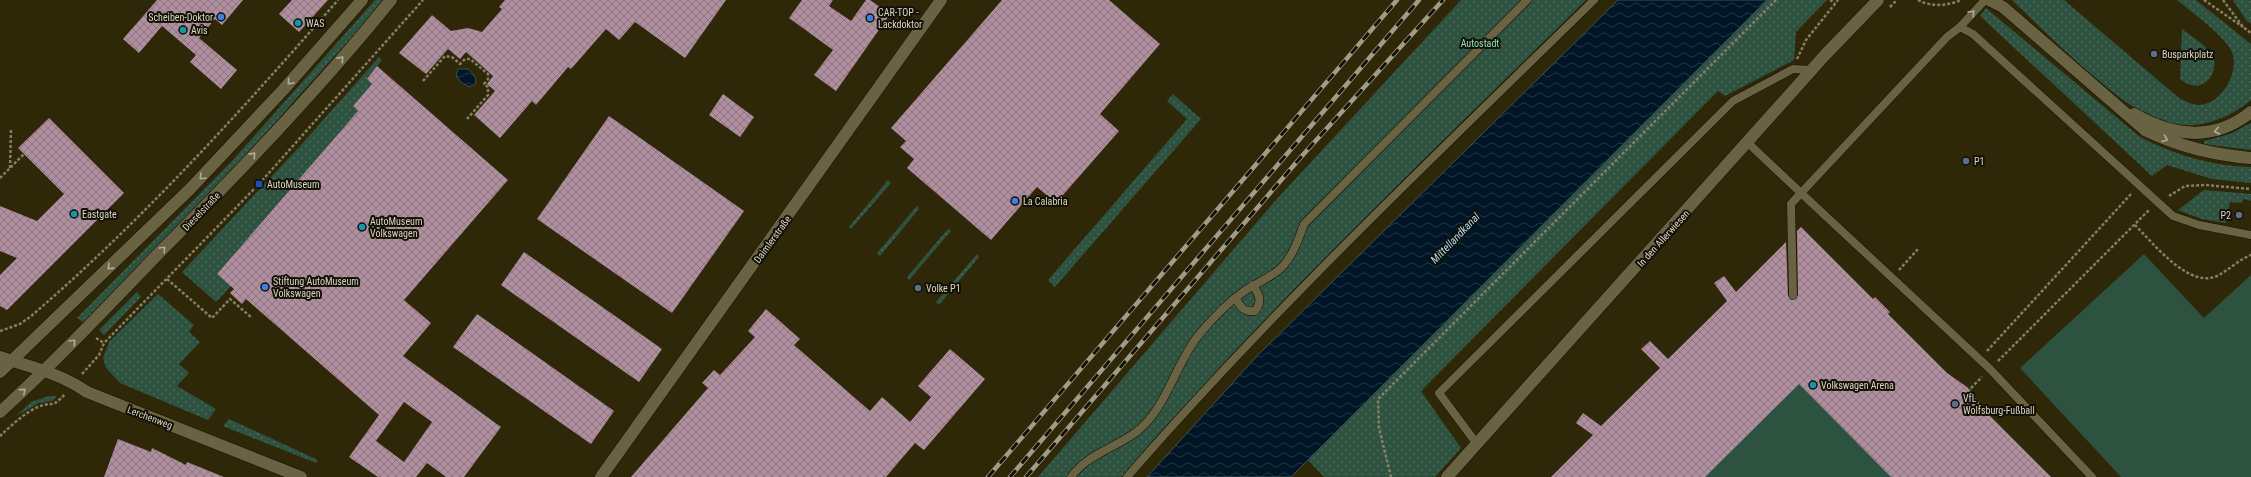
<svg xmlns="http://www.w3.org/2000/svg" width="2251" height="477" font-family="'Roboto Condensed',sans-serif">
  <style>
    .grass { fill: url(#grass-dots) }
    .pitch { fill: #2e5240 }
    .water { fill: url(#water-waves); stroke: #415056 }
    .building { fill: url(#building-cross-hatch); fill-rule: evenodd }
    .lines { fill: none; stroke-linecap: round; stroke-linejoin: round }
    .lane-casing { stroke: #151000; stroke-width: 9 }
    .street-casing { stroke: #151000; stroke-width: 13 }
    .secondary-casing { stroke: #151000; stroke-width: 13 }
    .path { stroke: #857f67; stroke-width: 2.5; stroke-dasharray: 3 2; stroke-linecap: butt }
    .lane { stroke: #696243; stroke-width: 8 }
    .street { stroke: #696243; stroke-width: 12 }
    .secondary { stroke: #696243; stroke-width: 12 }
    .rail-casing { stroke: #a19c86; stroke-width: 4.5 }
    .rail { stroke: #131005; stroke-width: 3; stroke-dasharray: 9; stroke-linecap: butt }
    .oneway { stroke: #b2ad98 }
    .shop-dot { fill: #3f7fe0; stroke: #131005; stroke-width: 1.5 }
    .culture-dot { fill: #0f9aa8; stroke: #131005; stroke-width: 1.5 }
    .service-dot { fill: #5c6f8a; stroke: #131005; stroke-width: 1.5 }
    .transit-dot { fill: #1a4fb4; stroke: #131005; stroke-width: 1.5 }
    .labels { text-anchor: middle; stroke-width: 4; stroke-linejoin: round; paint-order: stroke }
    .poi-label { font-size: 10px; fill: #dad6c5; stroke: #131005; text-anchor: start }
    .park-label { font-size: 10px; fill: #8be5b9; stroke: #131005 }
    .street-label { font-size: 10px; fill: #dad6c5; stroke: #131005 }
    .water-label { font-size: 11px; font-style: italic; fill: #aedbfa; stroke: #131005 }
  </style>
  <defs>
    <pattern id="grass-dots" width="8" height="8" patternUnits="userSpaceOnUse"><rect width="8" height="8" fill="#2e5240"/><path d="M2 2h.1M6 6h.1" fill="none" stroke="#4c6a5a" stroke-width="1.8" stroke-linecap="round"/></pattern>
    <pattern id="water-waves" width="16" height="10" patternUnits="userSpaceOnUse"><rect width="16" height="10" fill="#001626"/><path d="M0 5q4-4 8 0t8 0" fill="none" stroke="#253744"/></pattern>
    <pattern id="building-cross-hatch" width="8" height="8" patternUnits="userSpaceOnUse"><rect width="8" height="8" fill="#af8e9f"/><path d="M0 0l8 8M0 8l8-8" fill="none" stroke="#8e7781"/></pattern>
  </defs>
  <rect width="100%" height="100%" fill="#2e2708"/>
  <g class="grass">
    <polygon points="375,0 385,0 233,169 83,322 77,318 231,162"/>
    <path d="M1461 0H1586C1428 156 1266 309 1121 477H1038L1275 201Z"/>
    <polygon points="1767,0 1827,0 1796,32 1794,60 1725,96 1718,91 1421,391 1461,448 1435,477 1324,477 1307,459"/>
    <path d="M2012 0H2064L2179 98C2184 100 2188 103 2193 104 2216 111 2239 77 2233 55 2229 38 2191 12 2177 0H2196L2251 44V100C2229 119 2201 128 2172 125 2132 120 2043 30 2012 0Z"/>
    <polygon points="2233,0 2251,0 2251,24 2246,20"/>
    <path d="M1986 8 2140 137C2175 155 2212 166 2251 167V183L2212 179 2167 165 2152 176 1980 16Z"/>
    <path d="M2182 29C2191 36 2204 44 2211 53 2221 67 2208 90 2191 85 2187 84 2183 81 2180 79Z"/>
    <polygon points="379,57 382,60 367,78 372,84 353,106 358,111 217,274 231,286 216,302 182,272 301,145"/>
    <polygon points="1173,94 1201,119 1055,287 1048,280 1187,119 1167,101"/>
    <polygon points="2251,123 2251,150 2204,144 2204,141 2230,134"/>
    <polygon points="888,180 891,183 851,229 849,227"/>
    <polygon points="2204,190 2251,194 2251,201 2244,199 2241,203 2230,202 2226,223 2202,219 2178,210"/>
    <polygon points="917,206 919,209 880,256 877,253"/>
    <polygon points="948,229 951,231 909,280 907,277"/>
    <polygon points="977,254 979,257 939,305 936,302"/>
    <polygon points="137,292 141,297 104,335 99,330"/>
    <polygon points="158,294 194,325 189,332 200,342 179,364 189,373 177,386 216,409 208,420 120,383 106,368 103,358 109,342"/>
    <polygon points="49,396 57,396 52,401 39,403 16,416 31,402"/>
    <polygon points="229,419 318,460 316,463 223,426"/>
  </g>
  <g class="pitch">
    <polygon points="2144,254 2204,318 2251,275 2251,477 2121,477 2020,368"/>
    <polygon points="1784,295 1801,295 1943,370 1966,388 1971,388 1972,393 1995,428 2017,477 1597,477"/>
  </g>
  <g class="water">
    <polygon points="1618,0 1767,0 1291,477 1147,477 1258,355"/>
    <polygon points="458,69 468,69 475,76 476,83 470,87 462,83 456,76"/>
  </g>
  <g class="building">
    <polygon points="157,0 243,0 222,25 215,19 199,38 237,70 221,89 190,62 196,55 162,26 139,53 123,39"/>
    <polygon points="292,0 328,0 299,32 279,14"/>
    <polygon points="505,0 726,0 685,58 635,22 619,40 606,29 571,69 568,67 536,105 532,101 500,138 474,115 495,91 487,84 493,76 466,52 460,59 448,49 426,74 399,53 432,15 451,31 468,28 482,32 502,9 499,7"/>
    <polygon points="802,0 833,0 829,6 851,21 866,0 870,0 890,14 836,91 814,75 833,50 789,18"/>
    <polygon points="1002,0 1109,0 1160,44 1100,114 1119,131 1056,203 1037,187 991,240 907,168 914,159 900,147 906,141 891,128"/>
    <path d="M377 66 508 180 404 300 431 323 403 356 501 427 464 477H446L427 463 416 477H378L349 457 379 415 246 299 242 304 230 293 234 289 217 274 358 111 353 106 372 84 367 79ZM404 402 432 422 404 462 376 441Z"/>
    <polygon points="723,94 754,117 740,137 709,115"/>
    <polygon points="609,116 744,211 672,313 537,219"/>
    <polygon points="49,118 124,193 7,310 0,306 0,275 17,258 0,251 0,206 37,221 64,194 18,148"/>
    <polygon points="1801,227 1873,299 1875,297 1890,312 1888,314 1947,373 1967,387 1987,413 2051,477 1891,477 1799,384 1705,477 1551,477 1593,435 1576,423 1583,413 1601,426 1660,368 1641,349 1650,341 1668,359 1727,301 1714,283 1724,276 1736,292 1786,242 1788,296 1791,300 1796,299 1798,295 1797,231"/>
    <polygon points="524,252 662,349 639,382 501,285"/>
    <polygon points="766,309 800,339 794,345 870,411 882,397 910,422 931,397 918,386 950,349 985,379 924,450 915,443 886,477 631,477 708,388 702,383 714,370 720,375 755,337 748,331"/>
    <polygon points="477,314 614,411 591,444 453,347"/>
    <polygon points="118,439 151,452 152,448 186,465 187,462 224,477 104,477"/>
  </g>
  <g class="lines">
    <g class="lane-casing">
      <g id="lane">
        <polyline points="1960,27 1985,0"/>
        <polyline points="1748,143 1801,193 1947,37 1960,27 1973,34 2173,216 2199,225 2251,235"/>
        <polyline points="1793,295 1791,204 1801,193 1990,369 2092,477"/>
        <path d="M1235 298C1241 307 1244 313 1255 311 1263 301 1259 295 1253 285"/>
        <polyline points="1477,444 1439,393 1733,101 1793,69 1812,70"/>
        <path d="M1071 477C1087 455 1114 448 1135 433 1167 409 1174 366 1198 336 1211 320 1226 304 1243 292 1255 283 1274 277 1284 265 1294 253 1299 238 1304 224L1527 0"/>
        <path d="M1127 477C1273 309 1435 156 1594 0"/>
      </g>
    </g>
    <g class="street-casing">
      <g id="street">
        <path d="M0 357C30 367 60 373 87 392L301 477"/>
        <polyline points="601,477 941,0"/>
        <polyline points="1447,477 1825,55 1878,0"/>
      </g>
    </g>
    <g class="secondary-casing">
      <g id="secondary">
        <path d="M1989 0 2003 7 2145 130C2178 146 2214 155 2251 158"/>
        <path d="M2134 114C2174 137 2214 142 2251 112"/>
        <polyline points="0,372 190,189 283,90 362,0"/>
        <path d="M0 412C55 362 106 308 158 254 239 172 319 89 391 0"/>
      </g>
    </g>
    <g class="path">
      <polyline points="1830,0 1835,3"/>
      <path d="M1918 0C1930 7 1948 6 1961 0"/>
      <polyline points="2204,0 2243,27"/>
      <polyline points="2223,0 2243,27 2251,33"/>
      <polyline points="1890,7 1897,0"/>
      <polyline points="1797,59 1806,40 1838,0"/>
      <polyline points="423,81 445,56 452,57 460,64 465,59 470,59 488,74 488,79 484,84 488,87 488,95 467,119"/>
      <polyline points="10,168 11,128"/>
      <polyline points="0,178 24,154"/>
      <polyline points="2169,196 2185,186 2205,185 2251,189"/>
      <path d="M2135 225C2153 243 2189 289 2217 276 2229 270 2238 260 2251 255"/>
      <polyline points="1899,270 1918,249"/>
      <polyline points="167,279 212,318 230,299 252,318"/>
      <path d="M0 331 20 324 30 317C142 221 241 111 338 0"/>
      <polyline points="96,338 104,343"/>
      <polyline points="1987,351 2131,194"/>
      <polyline points="1998,361 2150,209"/>
      <polyline points="82,374 99,355 104,343 259,184 423,0"/>
      <polyline points="1971,388 1982,377"/>
      <path d="M0 436C11 426 24 413 38 407 52 401 52 409 65 394"/>
      <polyline points="1391,477 1379,428 1378,399 1776,0"/>
    </g>
    <use href="#lane" class="lane"/>
    <use href="#street" class="street"/>
    <use href="#secondary" class="secondary"/>
    <g class="rail-casing">
      <g id="rail">
        <polyline points="988,477 1397,0"/>
        <polyline points="1010,477 1419,0"/>
        <polyline points="1026,477 1301,157 1443,0"/>
      </g>
    </g>
    <use href="#rail" class="rail"/>
  </g>
  <defs><path id="oneway-chevron" d="M-2-3.5L2.5 0L-2 3.5" fill="none" stroke-width="1.6" stroke-linecap="round" stroke-linejoin="round"/></defs>
  <g class="oneway">
    <use href="#oneway-chevron" transform="translate(1972 13) rotate(-47)"/>
    <use href="#oneway-chevron" transform="translate(341 59) rotate(-48)"/>
    <use href="#oneway-chevron" transform="translate(290 82) rotate(131)"/>
    <use href="#oneway-chevron" transform="translate(2217 131) rotate(169)"/>
    <use href="#oneway-chevron" transform="translate(2165 139) rotate(21)"/>
    <use href="#oneway-chevron" transform="translate(253 155) rotate(-48)"/>
    <use href="#oneway-chevron" transform="translate(202 177) rotate(134)"/>
    <use href="#oneway-chevron" transform="translate(163 249) rotate(-46)"/>
    <use href="#oneway-chevron" transform="translate(110 267) rotate(136)"/>
    <use href="#oneway-chevron" transform="translate(73 342) rotate(-46)"/>
    <use href="#oneway-chevron" transform="translate(23 391) rotate(-42)"/>
  </g>
  <g class="shop-dot">
    <circle cx="221" cy="17" r="4"/>
    <circle cx="870" cy="18" r="4"/>
    <circle cx="1015" cy="201" r="4"/>
    <circle cx="265" cy="287" r="4"/>
  </g>
  <g class="culture-dot">
    <circle cx="298" cy="23" r="4"/>
    <circle cx="183" cy="30" r="4"/>
    <circle cx="74" cy="214" r="4"/>
    <circle cx="362" cy="227" r="4"/>
    <circle cx="1813" cy="385" r="4"/>
  </g>
  <g class="service-dot">
    <circle cx="2154" cy="54" r="4"/>
    <circle cx="1966" cy="161" r="4"/>
    <circle cx="2239" cy="215" r="4"/>
    <circle cx="918" cy="288" r="4"/>
    <circle cx="1955" cy="404" r="4"/>
  </g>
  <rect class="transit-dot" x="255" y="180" width="8" height="8" rx="2"/>
  <g class="labels">
    <g class="poi-label">
      <text x="878" y="16">CAR-TOP -<tspan x="878" dy="12">Lackdoktor</tspan></text>
      <text x="213" y="21" text-anchor="end">Scheiben-Doktor</text>
      <text x="306" y="27">WAS</text>
      <text x="191" y="34">Avis</text>
      <text x="2162" y="58">Busparkplatz</text>
      <text x="1974" y="165">P1</text>
      <text x="267" y="188">AutoMuseum</text>
      <text x="1023" y="205">La Calabria</text>
      <text x="82" y="218">Eastgate</text>
      <text x="2231" y="219" text-anchor="end">P2</text>
      <text x="370" y="225">AutoMuseum<tspan x="370" dy="12">Volkswagen</tspan></text>
      <text x="273" y="285">Stiftung AutoMuseum<tspan x="273" dy="12">Volkswagen</tspan></text>
      <text x="926" y="292">Volke P1</text>
      <text x="1821" y="389">Volkswagen Arena</text>
      <text x="1963" y="402">VfL<tspan x="1963" dy="12">Wolfsburg-Fußball</tspan></text>
    </g>
    <g class="park-label">
      <text x="1480" y="47">Autostadt</text>
    </g>
    <g class="street-label">
      <text transform="translate(201 211) rotate(-46)" y="4">Dieselstraße</text>
      <text transform="translate(1663 238) rotate(-48)" y="4">In den Allerwiesen</text>
      <text transform="translate(772 239) rotate(-54)" y="4">Daimlerstraße</text>
      <text transform="translate(150 417) rotate(21)" y="4">Lerchenweg</text>
    </g>
    <g class="water-label">
      <text transform="translate(1455 238) rotate(-46)" y="4">Mittellandkanal</text>
    </g>
  </g>
</svg>
